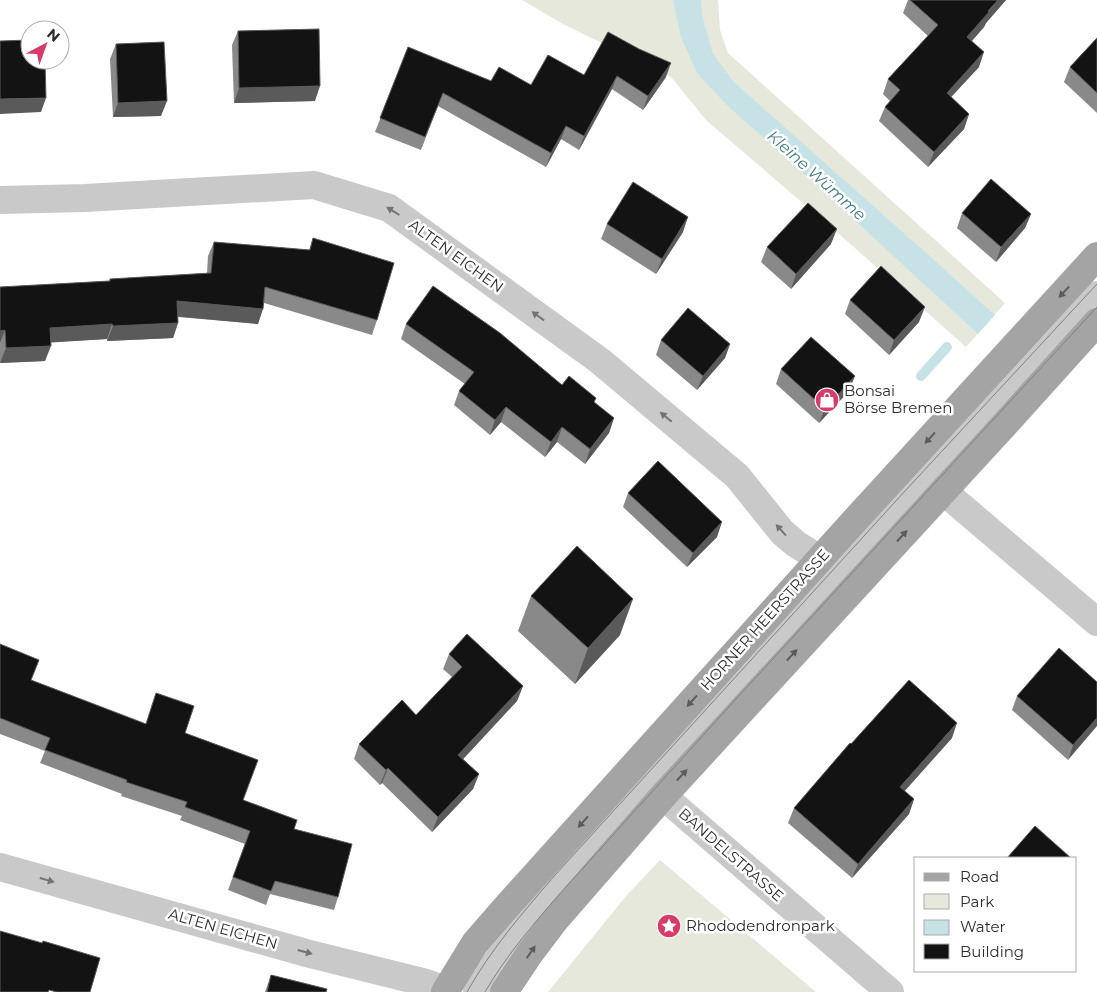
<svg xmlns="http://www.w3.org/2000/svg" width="1097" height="992" font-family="Montserrat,sans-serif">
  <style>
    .green { fill: #e5e8da }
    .water { fill: #c7e2e7 }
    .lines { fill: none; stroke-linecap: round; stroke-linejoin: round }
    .stream { stroke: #c7e2e7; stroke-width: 10 }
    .minor { stroke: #c9c9c9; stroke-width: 28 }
    .major { stroke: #a4a4a4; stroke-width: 28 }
    .tram { stroke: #818181; stroke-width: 1 }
    .wall { fill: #898989 }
    .shaded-wall { fill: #5a5a5a }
    .building { fill: #131313; stroke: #5a5a5a }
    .oneway { fill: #737373 }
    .oneway2 { fill: #5c5c5c }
    .labels { text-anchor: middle; stroke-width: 5; stroke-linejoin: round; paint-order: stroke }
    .street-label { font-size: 15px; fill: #2c2c2c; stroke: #fff }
    .poi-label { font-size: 15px; fill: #2c2c2c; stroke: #fff; text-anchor: start }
    .water-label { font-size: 16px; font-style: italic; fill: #417b86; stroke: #fff }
  </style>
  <rect width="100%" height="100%" fill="#fff"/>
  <g class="green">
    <polygon points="522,0 718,0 720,30 728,53 1005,303 966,347 855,248 706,120 671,77 563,24"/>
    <polygon points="660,860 816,992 548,992 627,895"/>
  </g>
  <polygon class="water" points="673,0 701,0 702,15 713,54 734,82 934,260 995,315 978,334 821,189 728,106 697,73 681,37"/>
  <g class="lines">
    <polyline class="stream" points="921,376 947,347"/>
    <g class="minor">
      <polyline points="0,200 85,198 314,185 389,208 600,361 737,476 782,532 796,544 820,559"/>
      <polyline points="943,491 1097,622"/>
      <polyline points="663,796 890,992"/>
      <polyline points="0,867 310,954 423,982 446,990"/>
      <path d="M477 992C500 951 530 917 560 881L1097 295"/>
    </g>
    <g class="major">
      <polyline points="445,992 475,943 509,904 857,518 1097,256"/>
      <polyline points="504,992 530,953 555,920 663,796 1006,423 1097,322"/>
    </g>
    <g class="tram">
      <path d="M467 992C491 949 524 911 556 874L905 491 1097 284"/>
      <path d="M485 992C507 954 536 921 565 888L736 699 1097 307"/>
    </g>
  </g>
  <g class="wall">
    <polygon points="908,0 1006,0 986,23 984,27 972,41 979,67 951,97 969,114 964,129 928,167 879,121 885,107 890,101 883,94 888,79 928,36 903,13"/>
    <polygon points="238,31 315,101 234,103 232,45"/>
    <polygon points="1097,38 1097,113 1064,82 1070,67"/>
    <polygon points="116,44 161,116 113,117 110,59"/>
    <polygon points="408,47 491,81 531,85 584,75 666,77 643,110 612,89 579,150 561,139 546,167 438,106 421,150 375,132"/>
    <polygon points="962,213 1031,214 1025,228 996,262 957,228"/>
    <polygon points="607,224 683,232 656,274 601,239"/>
    <polygon points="313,238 377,320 372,335 264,303 258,324 178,317 178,323 173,338 107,341 107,339 50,342 45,361 0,363 0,287 109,281 110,279 207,273 208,256 214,242 309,250"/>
    <polygon points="831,244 791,289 761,262 767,247"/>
    <polygon points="850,300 919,322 889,355 845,314"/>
    <polygon points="406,324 562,385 614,418 609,433 585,464 557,442 545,457 501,422 490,435 454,405 459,391 465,384 401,339"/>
    <polygon points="661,340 730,344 725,358 697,390 656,355"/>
    <polygon points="781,369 849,391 819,423 776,384"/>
    <polygon points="628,493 717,537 687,567 623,507"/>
    <polygon points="531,596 620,635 575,684 518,631"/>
    <polygon points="0,644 31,681 145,724 185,733 243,800 294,829 338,897 334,910 270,894 266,905 228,890 245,844 180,820 182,816 121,796 122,794 40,763 45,751 0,734"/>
    <polygon points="449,654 523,686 517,701 463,759 479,774 473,789 432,832 382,783 380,785 354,759 359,744 416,715 452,677 443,669"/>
    <polygon points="1097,682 1068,760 1012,710 1017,696"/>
    <polygon points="952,738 904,791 914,799 909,814 852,878 788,823 794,808 851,744"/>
    <polygon points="271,975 326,992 265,992"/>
  </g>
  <g class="shaded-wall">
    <polygon points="998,0 1006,0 986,23 984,27 962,52 967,37"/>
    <polygon points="984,52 979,67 941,108 947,93"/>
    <polygon points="671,63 666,77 643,110 648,96"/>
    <polygon points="617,76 612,89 579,150 584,136"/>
    <polygon points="320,86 315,101 234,103 239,88"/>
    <polygon points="46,98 41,112 0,114 0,99"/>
    <polygon points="167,101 161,116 113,117 118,103"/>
    <polygon points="969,114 964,129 928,167 934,152"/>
    <polygon points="566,126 561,139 546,167 551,153"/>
    <polygon points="1031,214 1025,228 996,262 1001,247"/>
    <polygon points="688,217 683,232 656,274 662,259"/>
    <polygon points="837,229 831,244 791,289 796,274"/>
    <polygon points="177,301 263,309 258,324 172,316"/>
    <polygon points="925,307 919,322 889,355 894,340"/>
    <polygon points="178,323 173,338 107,341 113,326"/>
    <polygon points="112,324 107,339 44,343 50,328"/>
    <polygon points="5,330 0,343 0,331"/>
    <polygon points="730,344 725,358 697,390 703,376"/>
    <polygon points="51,346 45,361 0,363 6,348"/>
    <polygon points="855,376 849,391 819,423 825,409"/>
    <polygon points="506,407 501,422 490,435 495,420"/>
    <polygon points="614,418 609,433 585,464 590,449"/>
    <polygon points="562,427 557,442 545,457 551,442"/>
    <polygon points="722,522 717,537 687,567 693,553"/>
    <polygon points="633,599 620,635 575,684 588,648"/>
    <polygon points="523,686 517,701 453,770 458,755"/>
    <polygon points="1097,718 1097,726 1068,760 1073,745"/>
    <polygon points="957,723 952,738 895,802 900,787"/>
    <polygon points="388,768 382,783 380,785 386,770"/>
    <polygon points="479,774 473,789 432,832 438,817"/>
    <polygon points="914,799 909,814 852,878 858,864"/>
  </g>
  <g class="building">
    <polygon points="910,0 998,0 988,11 989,12 967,37 984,52 947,93 969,114 934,152 885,107 900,90 888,79 938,25"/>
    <polygon points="319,29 320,86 239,88 238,31"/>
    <polygon points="608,32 639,49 671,63 648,96 617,76 584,136 566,126 551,153 443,93 425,137 380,118 408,47 491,81 499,67 531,85 548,55 584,75"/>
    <polygon points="1097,38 1097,93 1070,67"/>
    <polygon points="30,40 30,60 45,60 46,98 0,99 0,41"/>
    <polygon points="164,42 167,101 118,103 116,44"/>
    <polygon points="991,179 1031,214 1001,247 962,213"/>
    <polygon points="633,182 688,217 662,259 607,224"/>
    <polygon points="808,203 837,229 796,274 767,247"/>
    <polygon points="313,238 394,263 377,320 265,287 263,309 177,301 178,323 113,326 112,324 50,328 51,346 6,348 5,330 0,331 0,287 110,281 110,279 211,273 214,242 310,250"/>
    <polygon points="881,266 925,307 894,340 850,300"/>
    <polygon points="433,286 500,333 562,385 569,376 596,398 594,402 614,418 590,449 562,427 551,442 506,407 495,420 459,391 474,372 406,324"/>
    <polygon points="688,308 730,344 703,376 661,340"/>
    <polygon points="811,337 855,376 825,409 781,369"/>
    <polygon points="658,461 722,522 693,553 628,493"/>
    <polygon points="577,546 633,599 588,648 531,596"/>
    <polygon points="467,634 523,686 458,755 479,774 438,817 388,768 386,770 359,744 402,700 416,715 462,667 449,654"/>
    <polygon points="0,644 39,660 31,680 146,724 156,693 194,706 185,733 258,760 243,800 297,820 294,829 352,844 338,897 275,881 271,891 233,877 250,831 185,807 187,802 126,782 127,780 45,750 50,738 0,718"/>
    <polygon points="1059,648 1097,682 1097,718 1073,745 1017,696"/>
    <polygon points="909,680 957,723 900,787 914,799 858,864 794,808 850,743 851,744"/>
    <polygon points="1035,826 1071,858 1007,858"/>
    <polygon points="0,931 42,943 43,941 100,958 90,992 57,992 49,990 48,992 0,992"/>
    <polygon points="271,975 327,989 326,992 267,992"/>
  </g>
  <defs><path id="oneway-solid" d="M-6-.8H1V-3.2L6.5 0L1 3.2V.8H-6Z" transform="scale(1.25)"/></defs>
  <g class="oneway">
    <use href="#oneway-solid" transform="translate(393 211) rotate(-148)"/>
    <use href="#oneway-solid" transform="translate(538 316) rotate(-144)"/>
    <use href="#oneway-solid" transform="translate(666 417) rotate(-140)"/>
    <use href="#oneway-solid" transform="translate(781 530) rotate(-132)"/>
    <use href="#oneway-solid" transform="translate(47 880) rotate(16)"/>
    <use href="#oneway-solid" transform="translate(305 952) rotate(15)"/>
  </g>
  <g class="oneway2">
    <use href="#oneway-solid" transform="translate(1064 292) rotate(133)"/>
    <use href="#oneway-solid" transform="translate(930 438) rotate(132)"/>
    <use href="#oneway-solid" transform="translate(902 536) rotate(-47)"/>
    <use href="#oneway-solid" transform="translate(792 655) rotate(-47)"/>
    <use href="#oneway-solid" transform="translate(692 701) rotate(132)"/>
    <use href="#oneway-solid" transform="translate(682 775) rotate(-47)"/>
    <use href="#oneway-solid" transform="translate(583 822) rotate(132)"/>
    <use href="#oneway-solid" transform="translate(531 952) rotate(-55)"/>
  </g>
  <defs>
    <g id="shop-disc" transform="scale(1.25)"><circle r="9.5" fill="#d63b69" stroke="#fff"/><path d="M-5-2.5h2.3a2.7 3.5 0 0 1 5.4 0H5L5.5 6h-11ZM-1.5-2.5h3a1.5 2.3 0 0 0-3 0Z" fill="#fff"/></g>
    <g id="sight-disc" transform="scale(1.25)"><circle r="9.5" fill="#d63b69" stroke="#fff"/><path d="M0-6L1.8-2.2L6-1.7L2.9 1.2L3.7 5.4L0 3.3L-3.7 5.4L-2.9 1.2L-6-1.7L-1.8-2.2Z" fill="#fff"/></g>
  </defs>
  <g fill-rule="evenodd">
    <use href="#shop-disc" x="827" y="400"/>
    <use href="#sight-disc" x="669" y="926"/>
  </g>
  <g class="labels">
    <g class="street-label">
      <text transform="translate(456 256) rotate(36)" y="5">ALTEN EICHEN</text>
      <text transform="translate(765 620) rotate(-48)" y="5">HORNER HEERSTRASSE</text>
      <text transform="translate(731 855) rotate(41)" y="5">BANDELSTRASSE</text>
      <text transform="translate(223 929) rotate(16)" y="5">ALTEN EICHEN</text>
    </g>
    <g class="poi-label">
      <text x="844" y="396">Bonsai<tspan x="844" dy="17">Börse Bremen</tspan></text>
      <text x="686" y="931">Rhododendronpark</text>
    </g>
    <g class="water-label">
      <text transform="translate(817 175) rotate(42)" y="6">Kleine Wümme</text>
    </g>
  </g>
  <rect x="914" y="857" width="162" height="115" fill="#ffffff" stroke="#ababab"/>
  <rect x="924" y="873" width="25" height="8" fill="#a4a4a4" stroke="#ababab"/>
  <text x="960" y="882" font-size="15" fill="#2c2c2c">Road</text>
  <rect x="924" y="894" width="25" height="15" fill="#e5e8da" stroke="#ababab"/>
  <text x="960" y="907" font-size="15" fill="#2c2c2c">Park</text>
  <rect x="924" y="920" width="25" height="15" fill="#c7e2e7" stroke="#ababab"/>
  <text x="960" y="932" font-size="15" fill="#2c2c2c">Water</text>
  <rect x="924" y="944" width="25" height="15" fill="#131313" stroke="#ababab"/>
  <text x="960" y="957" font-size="15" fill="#2c2c2c">Building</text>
  <g transform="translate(45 45) rotate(41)"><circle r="24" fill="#ffffff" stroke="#ababab"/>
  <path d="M0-4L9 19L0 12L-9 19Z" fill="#d63b69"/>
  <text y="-8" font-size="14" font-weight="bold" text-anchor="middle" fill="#2c2c2c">N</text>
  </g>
</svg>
